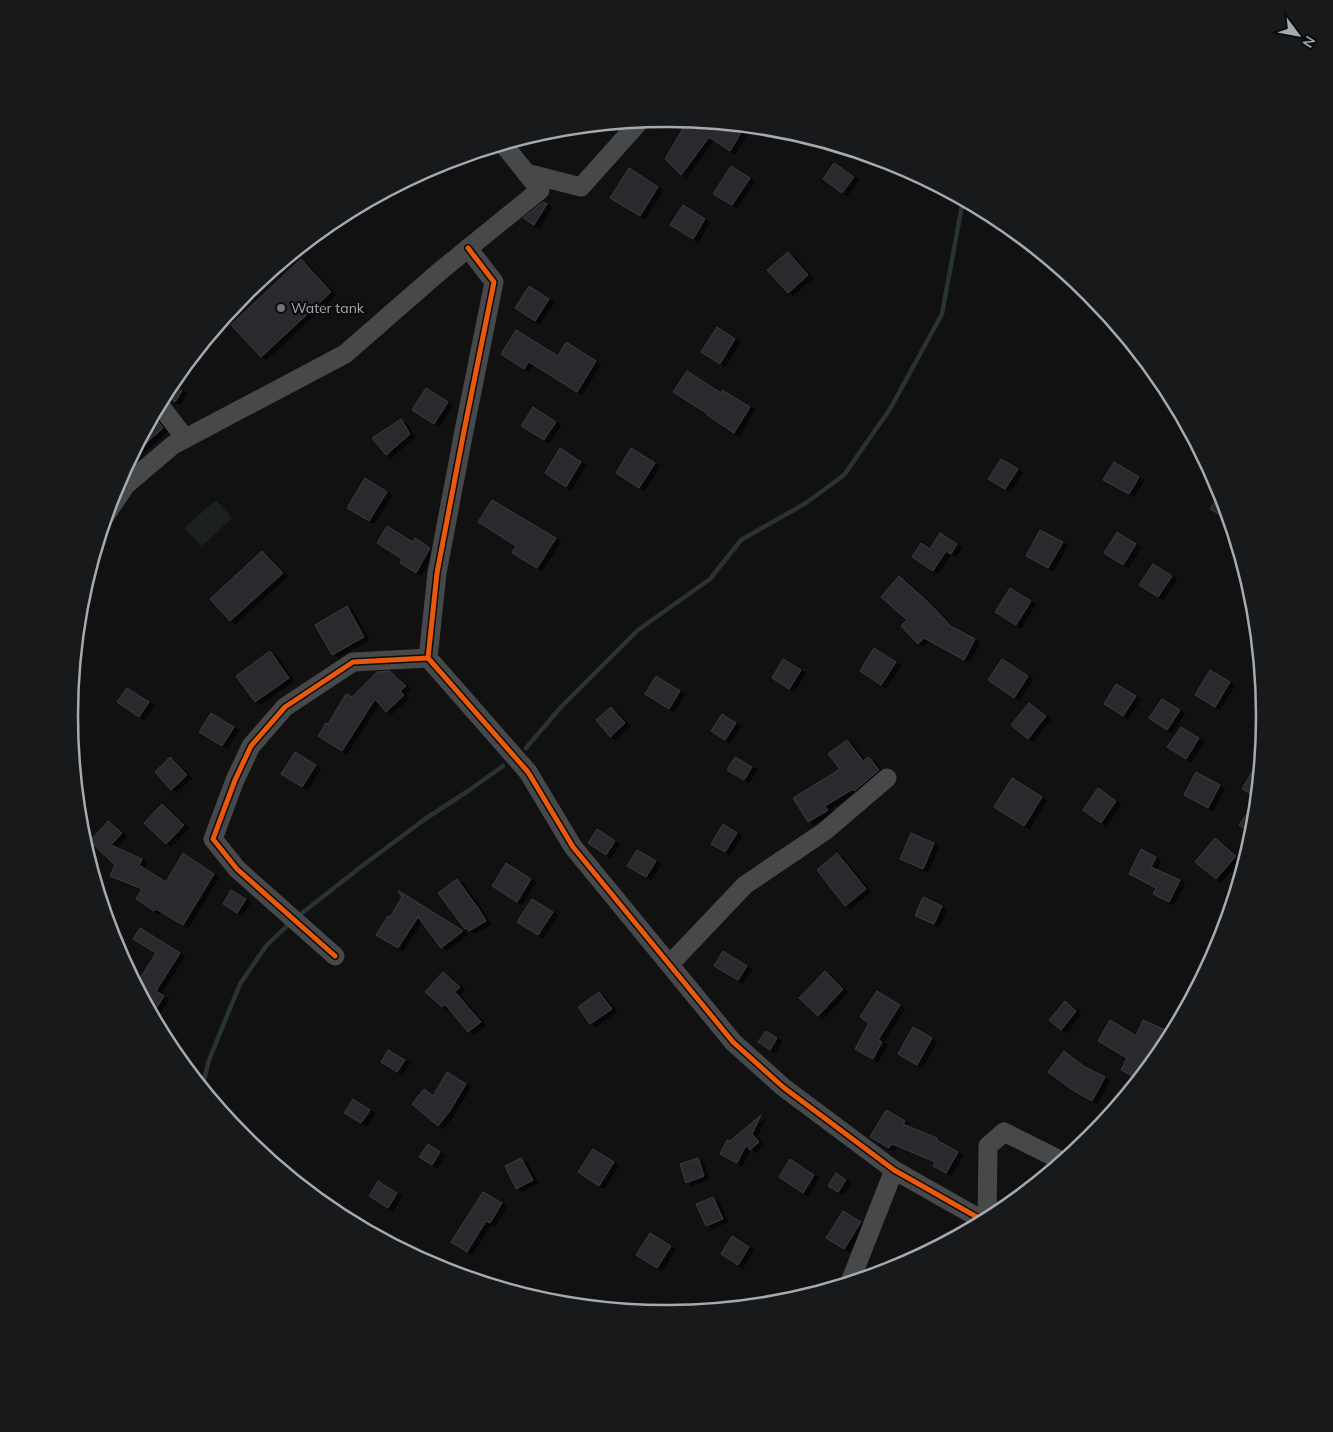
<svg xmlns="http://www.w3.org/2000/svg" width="1333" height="1432" font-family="Mulish,sans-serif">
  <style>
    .green { fill: #1b211c }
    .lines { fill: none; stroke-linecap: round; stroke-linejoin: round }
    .stream { stroke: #293235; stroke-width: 4.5 }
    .building { fill: #2c2c2d; stroke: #3a3c3e; filter: url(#shadow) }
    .minor { stroke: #46484a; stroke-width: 19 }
    .cycleway-casing { stroke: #0c0c0d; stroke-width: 8 }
    .cycleway { stroke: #e8590c; stroke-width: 5 }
    .poi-dot { fill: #70747a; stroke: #0c0c0d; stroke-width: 2 }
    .labels { text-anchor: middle; stroke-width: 4.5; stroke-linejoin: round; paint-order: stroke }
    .poi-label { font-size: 14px; fill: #a3aab2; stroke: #0c0c0d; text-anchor: start }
    .rim { fill: none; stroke: #a3aab2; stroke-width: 2.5 }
  </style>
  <defs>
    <filter id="shadow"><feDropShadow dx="5" dy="3" stdDeviation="0" flood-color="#0009"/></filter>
  </defs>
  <rect width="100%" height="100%" fill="#111112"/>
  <polygon class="green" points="216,500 232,518 202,546 184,528"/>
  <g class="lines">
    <g class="stream">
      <polyline points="526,748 561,707 638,630 710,579 741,540 806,503 844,475 890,409 942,314 963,200"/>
      <polyline points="297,917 362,866 425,819 468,791 503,766"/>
      <polyline points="202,1088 209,1060 240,984 266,946 291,922"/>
    </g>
  </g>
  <g class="building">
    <polygon points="688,120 731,125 742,131 730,151 709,137 681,175 665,159"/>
    <polygon points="834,163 854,177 842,193 823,179"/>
    <polygon points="731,166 750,178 732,205 713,194"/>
    <polygon points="629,168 658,187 640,216 610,198"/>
    <polygon points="543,202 547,204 534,225 523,218"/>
    <polygon points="683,205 705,219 693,239 670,225"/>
    <polygon points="788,252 808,275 788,293 767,270"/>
    <polygon points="301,259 331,292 261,357 231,325"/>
    <polygon points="529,286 549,299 535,321 515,308"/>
    <polygon points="717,327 735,339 720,364 701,352"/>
    <polygon points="516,330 558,356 566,342 596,361 577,392 529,362 524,369 501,354"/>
    <polygon points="687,371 721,393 722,390 750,407 734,433 707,415 708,414 673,392"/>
    <polygon points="170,383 182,391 175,402 164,394"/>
    <polygon points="426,388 448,402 434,424 412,410"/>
    <polygon points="533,407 556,422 544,440 521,426"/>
    <polygon points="153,415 163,428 133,455 132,454"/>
    <polygon points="401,419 410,434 386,455 372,438"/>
    <polygon points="560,448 581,462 566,487 545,473"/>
    <polygon points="631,448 655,463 639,488 616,473"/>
    <polygon points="1001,459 1018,469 1005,489 988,479"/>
    <polygon points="1114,462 1139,477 1129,494 1103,480"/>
    <polygon points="365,478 387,492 369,521 347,508"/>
    <polygon points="1220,492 1224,504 1229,520 1210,509"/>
    <polygon points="492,500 556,538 537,568 512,553 516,546 478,522"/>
    <polygon points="387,526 413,542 415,538 430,548 416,573 400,563 402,559 377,543"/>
    <polygon points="1040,530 1063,542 1048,568 1026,556"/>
    <polygon points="1117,532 1136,544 1123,565 1104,553"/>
    <polygon points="940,533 957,544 951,554 946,551 933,571 912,557 921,543 930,549"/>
    <polygon points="262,551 283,573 230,621 210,599"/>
    <polygon points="1153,564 1172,576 1158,597 1139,585"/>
    <polygon points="899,576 926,600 951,626 975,639 964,660 924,638 918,644 901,626 907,620 881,597"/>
    <polygon points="1010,588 1031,601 1016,625 995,612"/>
    <polygon points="347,606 364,637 332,655 315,625"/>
    <polygon points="874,648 896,662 881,685 860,671"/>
    <polygon points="270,651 289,678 255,702 236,676"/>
    <polygon points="783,659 801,670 789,689 772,678"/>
    <polygon points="1002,659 1028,676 1014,698 988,680"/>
    <polygon points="1210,670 1230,682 1215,707 1195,695"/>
    <polygon points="390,671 398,679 406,686 400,691 404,695 386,712 375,699 342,751 318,736 326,723 328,724 346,694 352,697 377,672"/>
    <polygon points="656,676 680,691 669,709 645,694"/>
    <polygon points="1116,684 1136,696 1123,716 1104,704"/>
    <polygon points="127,688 149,702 139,717 117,702"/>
    <polygon points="1162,699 1180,710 1167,730 1149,718"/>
    <polygon points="1029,703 1046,716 1028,739 1011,725"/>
    <polygon points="611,707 625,723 610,737 596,720"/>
    <polygon points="211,713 234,727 222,746 199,732"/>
    <polygon points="722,714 736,723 725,740 711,731"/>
    <polygon points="1181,727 1199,738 1186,759 1167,747"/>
    <polygon points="847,740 863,761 869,757 879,770 854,791 853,789 825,806 828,810 808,822 793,798 840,769 828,754"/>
    <polygon points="295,752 316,765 302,787 281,774"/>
    <polygon points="170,757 187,775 171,790 155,772"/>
    <polygon points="735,757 752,767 744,780 727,770"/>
    <polygon points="1260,758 1258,780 1256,797 1242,789"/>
    <polygon points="1196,772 1220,785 1208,808 1184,795"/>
    <polygon points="1012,778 1042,797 1024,826 994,807"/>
    <polygon points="1098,788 1116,801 1101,823 1083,810"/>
    <polygon points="1256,801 1253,833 1252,834 1239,825"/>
    <polygon points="162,804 184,825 166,844 144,823"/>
    <polygon points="108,821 122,833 111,845 142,859 139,865 166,882 183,853 214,874 183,925 156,909 154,911 136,899 142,889 110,876 115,865 83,835 84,834 93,838"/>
    <polygon points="723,824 737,833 725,852 711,844"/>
    <polygon points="597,829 615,841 606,855 588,843"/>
    <polygon points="911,833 934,843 923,869 900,859"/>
    <polygon points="1215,838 1236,856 1216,879 1195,862"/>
    <polygon points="1141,849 1156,857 1151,867 1180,880 1169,902 1153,894 1156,888 1129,874"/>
    <polygon points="637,850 656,861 646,877 627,866"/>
    <polygon points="837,853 866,889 845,906 817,870"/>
    <polygon points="506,863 531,879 517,902 492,886"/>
    <polygon points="457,879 478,908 486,921 469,931 467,928 465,929 438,893"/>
    <polygon points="231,890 246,899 237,913 223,904"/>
    <polygon points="398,891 399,891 463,931 441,948 418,917 398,948 376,935 388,916 390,917 402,897"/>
    <polygon points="923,897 942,906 934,924 915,916"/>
    <polygon points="532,899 553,912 538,935 517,922"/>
    <polygon points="140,928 180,953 156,991 164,996 152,1015 136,985 156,953 133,939"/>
    <polygon points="723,951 747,966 738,980 714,966"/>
    <polygon points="825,971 843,989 818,1016 799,998"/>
    <polygon points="443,972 460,987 455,992 481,1022 468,1032 445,1004 442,1007 425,992"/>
    <polygon points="877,991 900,1005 878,1040 882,1042 873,1059 855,1049 869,1023 860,1017"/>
    <polygon points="599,992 612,1009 590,1024 578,1007"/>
    <polygon points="1065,1001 1076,1011 1061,1030 1049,1020"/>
    <polygon points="1110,1020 1136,1036 1143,1020 1165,1030 1149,1066 1138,1079 1121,1070 1127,1058 1098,1041"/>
    <polygon points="913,1027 932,1038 917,1065 898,1054"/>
    <polygon points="766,1031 777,1038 770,1050 758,1042"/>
    <polygon points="388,1050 405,1060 397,1072 381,1062"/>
    <polygon points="1064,1051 1085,1067 1105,1077 1092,1101 1071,1089 1048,1072"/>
    <polygon points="447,1072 466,1084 449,1112 438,1126 412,1104 424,1089 433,1096"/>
    <polygon points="353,1099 370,1110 361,1123 344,1113"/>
    <polygon points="886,1110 905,1121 903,1124 937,1138 937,1140 958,1152 946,1173 933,1166 935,1162 892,1144 889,1148 870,1137"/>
    <polygon points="761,1115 752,1134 759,1142 750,1150 746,1145 737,1163 720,1154 727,1140 730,1141"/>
    <polygon points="428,1144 440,1152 432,1165 419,1157"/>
    <polygon points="593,1149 614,1162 599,1186 578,1172"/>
    <polygon points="521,1158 533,1180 516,1189 505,1166"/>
    <polygon points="698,1158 704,1176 686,1183 680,1164"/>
    <polygon points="790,1159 814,1175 803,1193 779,1177"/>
    <polygon points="836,1173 846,1180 838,1192 828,1186"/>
    <polygon points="378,1181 397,1193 388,1208 369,1196"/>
    <polygon points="483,1192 502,1203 490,1223 486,1221 467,1252 451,1242"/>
    <polygon points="713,1197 723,1219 706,1226 696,1204"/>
    <polygon points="843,1211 861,1222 844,1249 826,1238"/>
    <polygon points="650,1233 671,1246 657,1268 636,1255"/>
    <polygon points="732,1236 749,1247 738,1265 721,1254"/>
  </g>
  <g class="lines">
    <g class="minor">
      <polyline points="526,173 581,187 640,121"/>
      <polyline points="468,248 494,282 464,431 437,573 428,658 528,772 573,847 733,1042 783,1087 894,1170 984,1221"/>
      <polyline points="159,404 185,438"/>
      <polyline points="105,516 126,485 173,445 345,354 439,272 540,190 503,144"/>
      <polyline points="335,956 237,869 213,839 235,780 251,746 285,707 353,662 428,658"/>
      <polyline points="670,964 745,885 825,831 887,778"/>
      <polyline points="987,1219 988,1146 1004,1132 1062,1161"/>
      <polyline points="850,1282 894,1170"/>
    </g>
    <g class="cycleway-casing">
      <g id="cycleway">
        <polyline points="468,248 494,282 464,431 437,573 428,658 528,772 573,847 733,1042 783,1087 894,1170 984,1221"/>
        <polyline points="335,956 237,869 213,839 235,780 251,746 285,707 353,662 428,658"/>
      </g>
    </g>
    <use href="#cycleway" class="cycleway"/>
  </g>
  <circle class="poi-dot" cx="281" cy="308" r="5"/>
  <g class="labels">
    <g class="poi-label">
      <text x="291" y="313">Water tank</text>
    </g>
  </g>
  <path d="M0 0H1333V1432H0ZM78 716a589 589 0 1 1 1178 0a589 589 0 1 1-1178 0Z" fill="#18191a" fill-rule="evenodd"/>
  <path class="rim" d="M78 716a589 589 0 1 1 1178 0a589 589 0 1 1-1178 0Z"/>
  <g transform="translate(1298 35) rotate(122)" stroke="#0c0c0d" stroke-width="4" paint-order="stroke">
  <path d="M0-4L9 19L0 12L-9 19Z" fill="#a3aab2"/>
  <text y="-8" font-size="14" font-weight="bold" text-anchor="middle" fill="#a3aab2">N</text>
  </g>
</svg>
